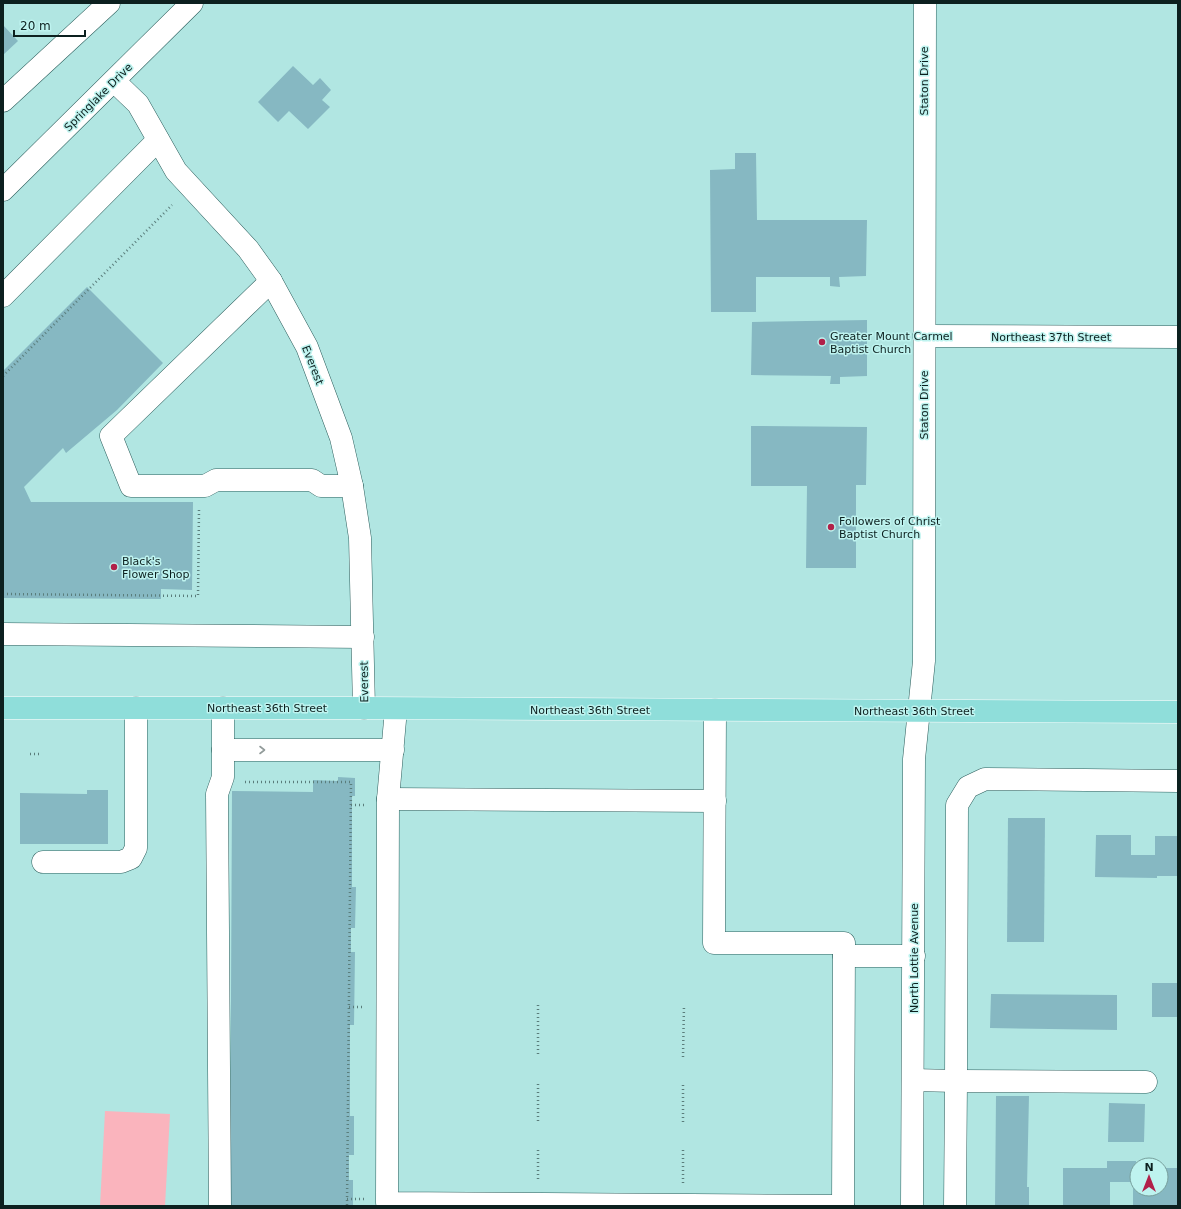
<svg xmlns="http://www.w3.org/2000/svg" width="1181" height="1209" font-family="'DejaVu Sans',sans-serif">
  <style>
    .green { fill: #fab4bd }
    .building { fill: #86b8c2 }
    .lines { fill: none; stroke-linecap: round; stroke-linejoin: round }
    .minor-casing { stroke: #2c5e5c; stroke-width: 23 }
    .major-casing { stroke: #fff; stroke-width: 23 }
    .path { stroke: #5a7d7b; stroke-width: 2.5; stroke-dasharray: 1 3; stroke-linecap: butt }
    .minor { stroke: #fff; stroke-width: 22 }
    .major { stroke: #8fdeda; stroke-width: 22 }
    .oneway { stroke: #929b9a }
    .poi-dot { fill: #b12049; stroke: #bef3ef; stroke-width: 1.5 }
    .labels { text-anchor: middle; stroke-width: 3; stroke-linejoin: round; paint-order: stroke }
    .street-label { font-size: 11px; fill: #0c201f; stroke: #bef3ef }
    .poi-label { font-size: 11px; fill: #0c201f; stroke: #bef3ef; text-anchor: start }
  </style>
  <rect width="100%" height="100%" fill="#b1e6e2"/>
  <polygon class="green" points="105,1111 170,1114 165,1206 100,1206"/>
  <g class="building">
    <polygon points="3,25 18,41 3,55"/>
    <polygon points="293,66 313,85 320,78 331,90 322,100 330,107 308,129 289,111 278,122 258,102"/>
    <polygon points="735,153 756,153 757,220 867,220 866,276 839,277 840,287 830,286 830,277 756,277 756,312 711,312 710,170 735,169"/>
    <polygon points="87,287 163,363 117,410 66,453 63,448 24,487 31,502 193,502 192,590 161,589 161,599 3,598 3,371"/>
    <polygon points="867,320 867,376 840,377 840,384 830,384 831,376 751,375 752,322"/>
    <polygon points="751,426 867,427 866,485 856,485 856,568 806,568 807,486 751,486"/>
    <polygon points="338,777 355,778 355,796 352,796 352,887 356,887 355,928 351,928 351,952 355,952 354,1025 350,1025 350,1116 354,1116 354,1155 349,1155 349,1180 353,1180 353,1206 230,1206 232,791 313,792 313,780 338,781"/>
    <polygon points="87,790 108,790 108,844 20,844 20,793 87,794"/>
    <polygon points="1008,818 1045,818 1044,942 1007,942"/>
    <polygon points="1096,835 1131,835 1131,855 1155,855 1155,836 1178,836 1178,876 1157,876 1157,878 1095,877"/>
    <rect x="1152" y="983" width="26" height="34"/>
    <polygon points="991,994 1117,995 1117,1030 990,1028"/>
    <polygon points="996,1096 1029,1096 1027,1187 1029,1187 1029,1206 995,1206"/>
    <polygon points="1109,1103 1145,1104 1144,1142 1108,1142"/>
    <polygon points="1107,1161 1136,1161 1137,1189 1161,1189 1161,1168 1178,1168 1177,1206 1133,1206 1133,1182 1110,1182 1110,1206 1063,1206 1063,1168 1107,1168"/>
  </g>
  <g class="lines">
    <g class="minor-casing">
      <g id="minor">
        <polyline points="114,81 138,104 176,171 248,249 271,281 307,347 341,438 352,486 360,538 364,708"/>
        <polyline points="3,101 109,3"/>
        <polyline points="3,190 192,3"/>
        <polyline points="271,281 111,436 131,486 205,486 216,480 312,480 321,486 352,486"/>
        <polyline points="3,296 158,140"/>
        <polyline points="924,336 1178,337"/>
        <polyline points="3,634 363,637"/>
        <polyline points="396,709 388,799 387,1203 843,1206"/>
        <polyline points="715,710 714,943 844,943 843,1206"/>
        <polyline points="223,750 393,750"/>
        <polyline points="388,799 715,801"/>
        <polyline points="43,862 121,862 131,858 136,848 136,708"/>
        <polyline points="844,956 914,956"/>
        <polyline points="913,1080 956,1081 957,805 968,787 985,779 1178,781"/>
        <polyline points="220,1206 217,794 223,777 223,708"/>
        <polyline points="912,1206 914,759 924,661 925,3"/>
        <polyline points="955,1206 956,1081 1146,1082"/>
      </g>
    </g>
    <g class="major-casing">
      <polyline id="major" points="3,708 364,708 1178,712"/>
    </g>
    <g class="path">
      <polyline points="3,376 172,205"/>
      <polyline points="3,594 198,596 199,508"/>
      <polyline points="30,754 41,754"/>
      <polyline points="245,782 351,782 347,1206"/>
      <polyline points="351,805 365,805"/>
      <polyline points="538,1005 538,1056"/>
      <polyline points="349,1007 364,1007"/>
      <polyline points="683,1057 684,1005"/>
      <polyline points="538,1084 538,1121"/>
      <polyline points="683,1085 683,1123"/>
      <polyline points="538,1150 538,1181"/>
      <polyline points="683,1183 683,1150"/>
      <polyline points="347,1199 364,1199"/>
    </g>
    <use href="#minor" class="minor"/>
    <use href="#major" class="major"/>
  </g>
  <defs><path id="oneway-chevron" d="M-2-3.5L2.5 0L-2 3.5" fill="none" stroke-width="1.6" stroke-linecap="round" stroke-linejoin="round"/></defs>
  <use class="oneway" href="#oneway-chevron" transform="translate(262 750)"/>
  <g class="poi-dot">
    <circle cx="822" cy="342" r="4"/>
    <circle cx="831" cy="527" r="4"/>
    <circle cx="114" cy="567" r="4"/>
  </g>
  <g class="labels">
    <g class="street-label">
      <text transform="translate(924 81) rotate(-90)" y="4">Staton Drive</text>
      <text transform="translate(98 97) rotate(-45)" y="4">Springlake Drive</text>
      <text x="1051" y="341">Northeast 37th Street</text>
      <text transform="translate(313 365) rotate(69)" y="4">Everest</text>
      <text transform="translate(924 405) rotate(-90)" y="4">Staton Drive</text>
      <text transform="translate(364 682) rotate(-91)" y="4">Everest</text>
      <text x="267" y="712">Northeast 36th Street</text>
      <text x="590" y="714">Northeast 36th Street</text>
      <text x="914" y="715">Northeast 36th Street</text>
      <text transform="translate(914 958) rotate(-90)" y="4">North Lottie Avenue</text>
    </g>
    <g class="poi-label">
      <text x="830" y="340">Greater Mount Carmel<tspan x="830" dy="13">Baptist Church</tspan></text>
      <text x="839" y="525">Followers of Christ<tspan x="839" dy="13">Baptist Church</tspan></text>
      <text x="122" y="565">Black's<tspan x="122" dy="13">Flower Shop</tspan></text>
    </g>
  </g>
  <rect width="1181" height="1209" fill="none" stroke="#0c201f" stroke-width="8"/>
  <g transform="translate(1149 1177)"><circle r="19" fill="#bef3ef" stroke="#779f9c"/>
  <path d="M0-3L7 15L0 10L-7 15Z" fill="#b12049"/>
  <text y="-6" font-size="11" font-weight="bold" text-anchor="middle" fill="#0c201f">N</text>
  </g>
  <path d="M14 30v6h71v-6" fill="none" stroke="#0c201f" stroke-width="2"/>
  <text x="20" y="30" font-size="12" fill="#0c201f" stroke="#bef3ef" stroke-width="3" paint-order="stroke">20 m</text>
</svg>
